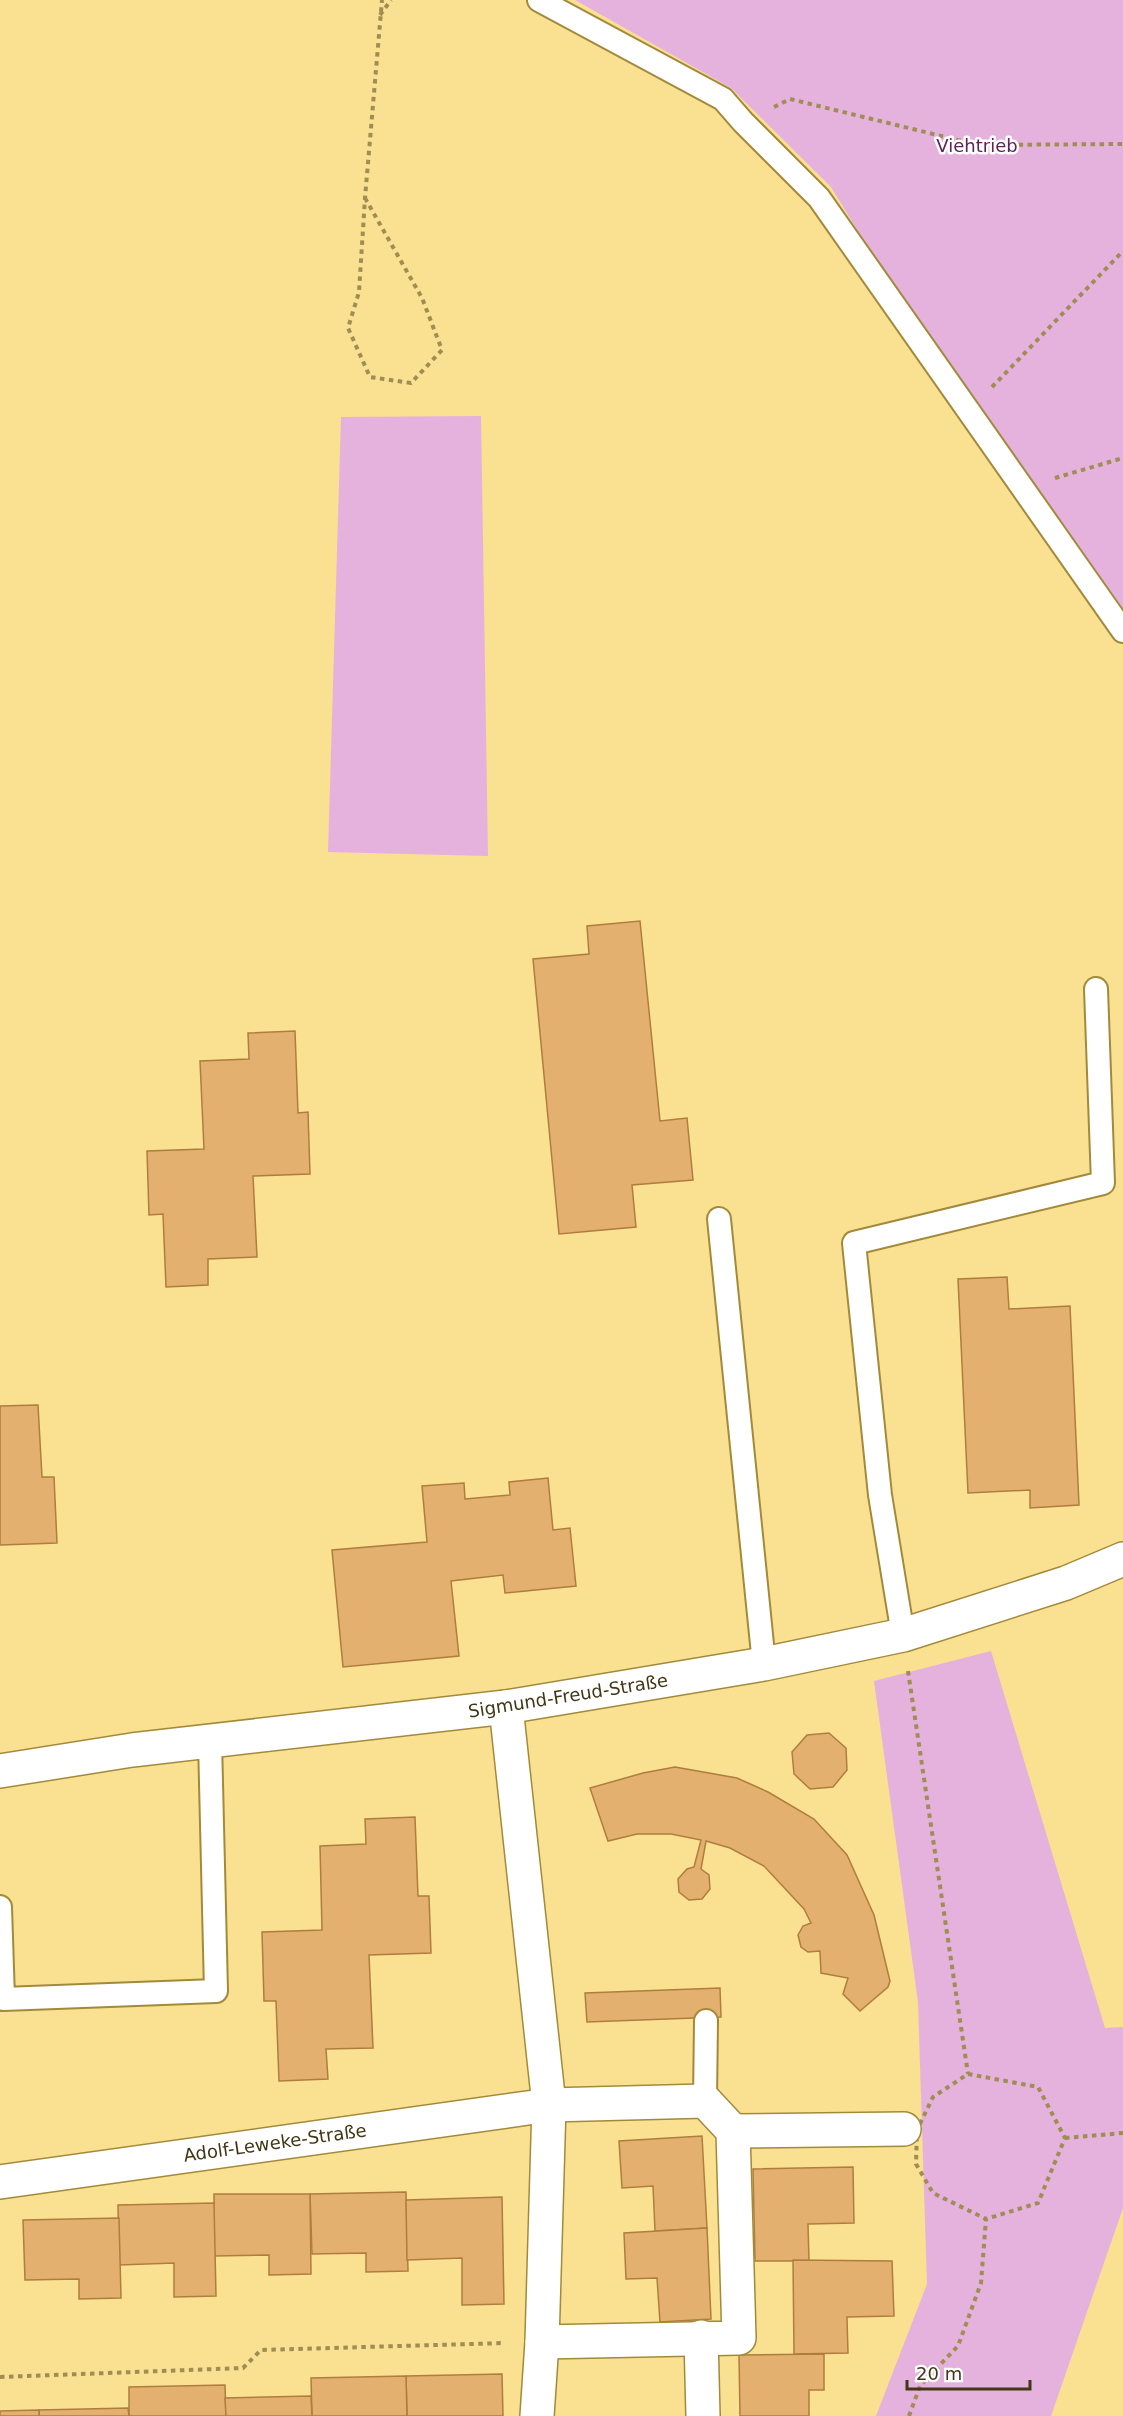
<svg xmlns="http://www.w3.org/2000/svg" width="1123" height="2416" font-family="'DejaVu Sans',sans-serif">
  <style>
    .green { fill: #e4b2dc }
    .building { fill: #e3b06f; stroke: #af7e3d; stroke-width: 1.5 }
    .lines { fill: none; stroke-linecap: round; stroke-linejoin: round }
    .lane-casing { stroke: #a38a3b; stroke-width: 26 }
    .street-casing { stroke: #a38a3b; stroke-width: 36 }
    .path { stroke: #9f8d54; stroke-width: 4; stroke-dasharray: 4.5 4.5; stroke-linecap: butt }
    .lane { stroke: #fff; stroke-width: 22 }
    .street { stroke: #fff; stroke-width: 33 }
    .labels { text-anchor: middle; stroke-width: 5; stroke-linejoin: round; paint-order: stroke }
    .park-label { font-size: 18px; fill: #61205b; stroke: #fff }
    .street-label { font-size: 18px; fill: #413716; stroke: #fff }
  </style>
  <rect width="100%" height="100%" fill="#fae091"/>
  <g class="green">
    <polygon points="575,0 1123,0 1123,629 968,412 831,187 731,88"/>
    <polygon points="481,416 488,856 328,852 341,417"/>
    <polygon points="991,1651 1105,2028 1123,2027 1123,2208 1051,2416 876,2416 927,2284 918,2002 874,1681"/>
  </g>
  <g class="building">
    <polygon points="640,921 660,1121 687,1118 693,1180 632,1185 636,1227 559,1234 533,959 589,954 587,926"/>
    <polygon points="295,1031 298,1113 308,1112 310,1174 253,1176 257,1257 208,1259 208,1285 166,1287 163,1214 149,1215 147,1151 204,1149 200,1061 249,1059 248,1033"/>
    <polygon points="1007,1277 1009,1309 1070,1306 1079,1505 1030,1508 1030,1490 968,1493 958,1279"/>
    <polygon points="38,1405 42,1477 54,1477 57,1543 0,1545 0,1406"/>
    <polygon points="548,1478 553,1530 570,1528 576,1586 505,1593 503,1575 451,1581 459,1656 343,1667 332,1550 427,1542 422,1486 464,1483 465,1499 510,1495 509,1482"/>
    <polygon points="829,1733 846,1748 847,1770 833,1787 810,1789 794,1774 792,1752 807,1735"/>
    <polygon points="675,1767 737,1778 768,1792 814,1819 847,1855 874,1915 890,1981 888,1987 860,2011 843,1994 848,1978 821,1973 820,1951 808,1952 801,1947 798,1935 803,1926 811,1923 804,1909 764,1866 730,1848 706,1841 701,1869 709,1875 710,1889 702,1899 689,1900 679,1892 678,1879 687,1869 694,1867 701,1840 671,1834 637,1834 608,1841 590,1788 643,1773"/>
    <polygon points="415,1817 418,1896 429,1896 431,1953 369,1955 373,2048 326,2049 328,2079 279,2081 276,2001 264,2001 262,1932 322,1930 320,1846 366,1844 365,1819"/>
    <polygon points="720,1988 721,2017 587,2022 585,1993"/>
    <polygon points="702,2136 707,2228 655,2231 653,2186 622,2188 619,2141"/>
    <polygon points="853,2167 854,2223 808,2224 809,2261 755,2261 753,2169"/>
    <polygon points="406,2192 408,2271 366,2272 366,2253 312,2254 310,2194"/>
    <polygon points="214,2194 310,2194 311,2274 269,2275 269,2255 214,2256"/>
    <polygon points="502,2197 504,2304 462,2305 462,2258 407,2260 406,2200"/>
    <polygon points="214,2203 216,2296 174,2297 174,2263 119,2265 118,2205"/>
    <polygon points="119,2218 121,2298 79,2299 79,2279 25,2280 23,2220"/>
    <polygon points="707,2228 711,2319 660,2322 657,2278 626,2279 624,2233"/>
    <polygon points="793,2260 892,2261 894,2316 847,2317 848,2353 794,2354"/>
    <polygon points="824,2354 824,2390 809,2390 809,2416 740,2416 739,2355"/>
    <polygon points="502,2374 503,2416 407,2416 406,2376"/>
    <polygon points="406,2376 407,2416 312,2416 311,2378"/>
    <polygon points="225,2385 226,2416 129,2416 129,2387"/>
    <polygon points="311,2396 312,2416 226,2416 225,2398"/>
    <polygon points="128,2408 129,2416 39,2416 39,2410"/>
    <polygon points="39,2410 39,2416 0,2416 0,2411"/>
  </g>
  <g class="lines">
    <g class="lane-casing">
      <g id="lane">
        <polyline points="539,0 723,99 743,122 819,198 1123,631"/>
        <polyline points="719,1219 764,1664"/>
        <polyline points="903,1635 880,1495 854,1243 1103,1183 1096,989"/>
        <polyline points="0,1907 3,1999 216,1991 210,1741"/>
        <polyline points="705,2101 706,2021"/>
      </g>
    </g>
    <g class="street-casing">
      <g id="street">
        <polyline points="506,1707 549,2105 542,2342 537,2416"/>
        <polyline points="0,1771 132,1750 506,1707 764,1664 903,1635 1066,1583 1123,1559"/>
        <polyline points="733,2131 904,2129"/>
        <polyline points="0,2182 549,2105 705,2101 733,2131 739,2338 542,2342"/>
        <polyline points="701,2337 703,2416"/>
      </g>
    </g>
    <g class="path">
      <polyline points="380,15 391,0"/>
      <polyline points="774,107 790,99 978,145 1123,144"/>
      <polyline points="365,198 422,298 442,350 411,383 370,377 348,328 359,292 365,198 382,0"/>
      <polyline points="992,387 1123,251"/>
      <polyline points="1055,478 1123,458"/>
      <polyline points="908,1671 968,2074"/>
      <polygon points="968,2074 1038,2087 1065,2138 1038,2203 986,2219 933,2193 916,2164 917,2130 933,2097"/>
      <polyline points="1065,2138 1123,2133"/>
      <polyline points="0,2377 243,2368 261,2350 505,2343"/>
      <polyline points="909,2416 920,2386 958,2346 981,2283 986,2219"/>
    </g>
    <use href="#lane" class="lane"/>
    <use href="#street" class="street"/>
  </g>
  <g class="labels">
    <g class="park-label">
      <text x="977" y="152">Viehtrieb</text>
    </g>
    <g class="street-label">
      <text transform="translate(568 1696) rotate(-9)" y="6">Sigmund-Freud-Straße</text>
      <text transform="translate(275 2143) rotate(-8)" y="6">Adolf-Leweke-Straße</text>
    </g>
  </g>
  <path d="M907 2380v9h123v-9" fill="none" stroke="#413716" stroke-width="3"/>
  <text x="916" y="2380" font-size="18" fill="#413716" stroke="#ffffff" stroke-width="4.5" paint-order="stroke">20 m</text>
</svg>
